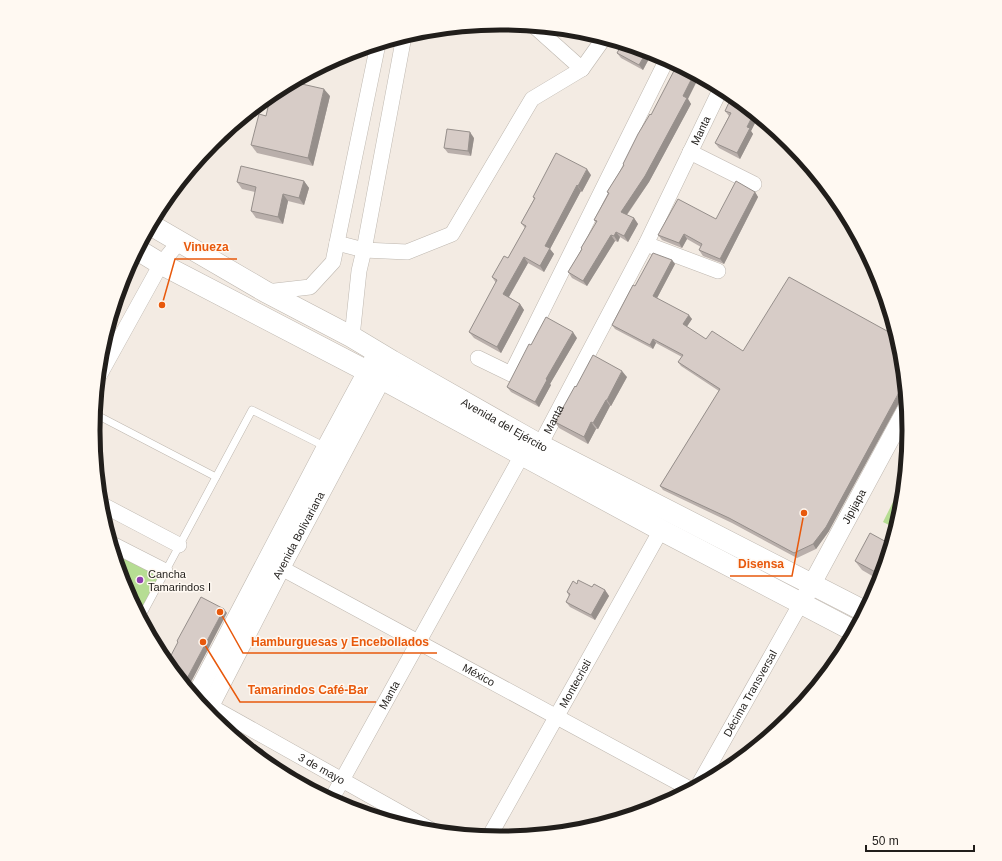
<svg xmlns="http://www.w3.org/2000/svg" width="1002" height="861" font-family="Helvetica,sans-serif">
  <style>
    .green { fill: #b6dd93 }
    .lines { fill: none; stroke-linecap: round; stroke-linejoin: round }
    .service-casing { stroke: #beb7af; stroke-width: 8 }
    .minor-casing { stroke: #beb7af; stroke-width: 16 }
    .tertiary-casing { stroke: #beb7af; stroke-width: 19 }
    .secondary-casing { stroke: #beb7af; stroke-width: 22 }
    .service { stroke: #fff; stroke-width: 7 }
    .minor { stroke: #fff; stroke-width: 15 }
    .tertiary { stroke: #fff; stroke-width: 18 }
    .secondary { stroke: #fff; stroke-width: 21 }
    .wall { fill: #b9afab }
    .shaded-wall { fill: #968f8b }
    .building { fill: #d7ccc7; stroke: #968f8b }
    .poi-dot { fill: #8f40b1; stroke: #fff9f2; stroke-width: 1.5 }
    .labels { text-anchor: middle; stroke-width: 3; stroke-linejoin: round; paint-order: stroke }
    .street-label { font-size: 11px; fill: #211e1b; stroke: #fff9f2 }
    .poi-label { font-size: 11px; fill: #211e1b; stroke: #fff9f2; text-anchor: start }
    .rim { fill: none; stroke: #211e1b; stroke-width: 5 }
    .leader { fill: none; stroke: #e8590c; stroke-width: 1.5 }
    .callout-dot { fill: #e8590c; stroke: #fff9f2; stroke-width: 1.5 }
    .callout-label { font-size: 12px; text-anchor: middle; font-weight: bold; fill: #e8590c; stroke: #fff9f2; stroke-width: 3; stroke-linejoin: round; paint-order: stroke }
  </style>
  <rect width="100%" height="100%" fill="#f3ebe3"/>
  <g class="green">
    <polygon points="896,496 902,498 901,510 895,528 883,522"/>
    <polygon points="114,551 160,574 139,614 124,586"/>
  </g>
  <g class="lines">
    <g class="service-casing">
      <g id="service">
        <polyline points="95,414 216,477"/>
        <polyline points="141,617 252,410 326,447"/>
      </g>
    </g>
    <g class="minor-casing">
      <g id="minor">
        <polyline points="534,26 582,69"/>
        <polyline points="416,33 425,30"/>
        <polyline points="690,152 754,184"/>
        <polyline points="337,243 364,250 407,252 452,234 532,99 582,69 604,38"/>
        <polyline points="646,244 718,271"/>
        <polyline points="266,292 310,287 333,262 378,44"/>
        <polyline points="352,337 359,271 364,250 404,36"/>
        <polyline points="478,358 511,374 667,59"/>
        <polyline points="99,376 161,264 179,242"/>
        <polyline points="101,504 179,545"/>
        <polyline points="112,544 165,571"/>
        <path id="s1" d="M272 563 690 789"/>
        <path id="s2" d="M210 706 433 831"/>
        <path id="s3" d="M699 784 801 603"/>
        <path id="s4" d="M331 800 522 455 540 445 646 244 721 88"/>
        <path id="s5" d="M489 837 661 530"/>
      </g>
    </g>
    <g class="tertiary-casing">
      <g id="tertiary">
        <path id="s6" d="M805 597 906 410"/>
        <polyline points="195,697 326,447 374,358"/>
        <path id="s7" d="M207 712 281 568 388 367"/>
      </g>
    </g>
    <g class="secondary-casing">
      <g id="secondary">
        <path id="s8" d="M151 225 266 292 352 337 392 361 540 445 864 611"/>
        <polyline points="138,250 161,264 382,379 661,530 854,631"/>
      </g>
    </g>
    <use href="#service" class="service"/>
    <use href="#minor" class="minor"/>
    <use href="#tertiary" class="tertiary"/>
    <use href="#secondary" class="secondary"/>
  </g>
  <g class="wall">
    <polygon points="622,44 652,53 643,70 621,58 617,53"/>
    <polygon points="330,96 313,166 257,153 251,145 266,116"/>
    <polygon points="735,98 758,117 751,131 753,134 740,159 719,148 715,143 729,116 725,111"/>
    <polygon points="688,99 691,104 649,182 627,215 634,218 638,224 628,242 620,237 618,242 615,241 587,286 572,278 568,272 582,249 581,248 596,223 594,220 608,193 607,192 624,165 623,164 651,115"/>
    <polygon points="474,138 471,156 448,153 444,148"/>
    <polygon points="591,175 582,192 581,191 550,249 554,254 544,272 528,263 509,297 520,304 524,310 501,353 474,338 469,332 496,283 492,277 508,258 525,228 521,223 534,199 533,197"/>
    <polygon points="304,181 309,188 304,205 288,201 283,224 256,218 251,211 255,192 242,189 237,182"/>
    <polygon points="755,192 758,197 724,264 703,256 699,250 701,247 687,239 682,248 662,240 658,235 716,219"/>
    <polygon points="672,260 675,264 657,298 692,319 687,326 829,531 816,549 797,558 732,523 663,490 660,486 719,391 681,366 678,362 682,357 656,343 653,349 615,329 612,325 635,286"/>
    <polygon points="577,338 550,384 551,385 539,407 511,392 507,387 531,345"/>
    <polygon points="627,377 611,406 610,406 598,429 596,429 588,444 559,428 555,422 576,387"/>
    <polygon points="890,544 879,580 862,570 855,561"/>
    <polygon points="577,584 605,590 609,596 595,620 570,607 566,602 569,596 567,592"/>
  </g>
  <g class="shaded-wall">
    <polygon points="647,51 652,53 643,70 639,65"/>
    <polygon points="694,74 699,77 688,99 691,104 649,182 625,217 621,212"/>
    <polygon points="324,89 330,96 313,166 308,158"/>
    <polygon points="754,113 758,117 751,131 753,134 740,159 737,153 747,127"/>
    <polygon points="470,132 474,138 471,156 468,151"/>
    <polygon points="587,169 591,175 582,192 578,186"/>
    <polygon points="304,181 309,188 304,205 299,198"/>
    <polygon points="577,185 581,191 550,249 554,254 544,272 540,266 545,246"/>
    <polygon points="755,192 758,197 724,264 720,259"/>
    <polygon points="283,194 288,201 283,224 278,217"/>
    <polygon points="634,218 638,224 628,242 624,236"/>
    <polygon points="616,232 620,237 618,242 614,236"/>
    <polygon points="684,234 687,239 682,248 679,243"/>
    <polygon points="611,235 615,241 587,286 583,281"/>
    <polygon points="524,257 528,263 507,300 503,294"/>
    <polygon points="672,260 675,264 656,300 653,296"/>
    <polygon points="121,287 126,293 112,316 112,315"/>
    <polygon points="520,304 524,310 501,353 497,347"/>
    <polygon points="689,315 692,319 686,328 683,324"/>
    <polygon points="573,332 577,338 550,384 551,385 539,407 535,402 546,379"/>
    <polygon points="653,339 656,343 653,349 650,345"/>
    <polygon points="622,371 627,377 611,406 607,400"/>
    <polygon points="904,384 905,392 829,531 816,549 813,544"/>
    <polygon points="606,400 610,406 598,429 593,423"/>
    <polygon points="591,422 596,429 588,444 584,437"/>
    <polygon points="605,590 609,596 595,620 591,615"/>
    <polygon points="224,609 227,613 188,688 184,684"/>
    <polygon points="263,750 269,757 266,762 259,757"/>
  </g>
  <g class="building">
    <polygon points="622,44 647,51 639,65 617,53"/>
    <polygon points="677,65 694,74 683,96 687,98 645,176 621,212 634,218 624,236 616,232 614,236 611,235 583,281 568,272 582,249 581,248 597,221 594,220 609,193 607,192 624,165 623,164 638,134 650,114 651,115"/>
    <polygon points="293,82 324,89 308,158 251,145 259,114 266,116 271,94 275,92"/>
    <polygon points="732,96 735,98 754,113 747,127 750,128 737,153 715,143 731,113 725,111"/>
    <polygon points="447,129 470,132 468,151 444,148"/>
    <polygon points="556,153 587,169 578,186 577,185 545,246 550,248 540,266 524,257 503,294 520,304 497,347 469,332 497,280 492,277 504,256 508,258 526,226 521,223 535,198 533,197"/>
    <polygon points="241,166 304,181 299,198 283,194 278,217 251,211 256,187 237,182"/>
    <polygon points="736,181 755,192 720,259 699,250 702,244 684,234 679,243 658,235 678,199 716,219"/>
    <polygon points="653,253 672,260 653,296 689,315 683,324 706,339 712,331 743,351 789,277 896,336 901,351 904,384 903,385 826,527 813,544 794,553 729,518 660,486 720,389 678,362 683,355 653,339 650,345 612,325 633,285 635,286"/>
    <polygon points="546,317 573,332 546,379 547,380 535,402 507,387 529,344 531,345"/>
    <polygon points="593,355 622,371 607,400 606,400 593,423 591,422 584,437 555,422 575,386 576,387"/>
    <polygon points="870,533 890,544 881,575 855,561"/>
    <polygon points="578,580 592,587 594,584 605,590 591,615 566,602 570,594 567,592 573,581 577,584"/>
    <polygon points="201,597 224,609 184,684 167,663 178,642 177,641"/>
    <polygon points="229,732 263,750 259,757"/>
  </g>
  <circle class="poi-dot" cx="140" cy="580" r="4"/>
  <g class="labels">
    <g class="street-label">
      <text dy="4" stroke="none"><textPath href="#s4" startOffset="768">Manta</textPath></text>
      <text dy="4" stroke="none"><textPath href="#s4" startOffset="444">Manta</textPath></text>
      <text dy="4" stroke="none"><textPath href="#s8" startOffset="406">Avenida del Ejército</textPath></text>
      <text dy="4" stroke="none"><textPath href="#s6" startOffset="103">Jipijapa</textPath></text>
      <text dy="4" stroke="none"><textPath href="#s7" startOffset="199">Avenida Bolivariana</textPath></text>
      <text dy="4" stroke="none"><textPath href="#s1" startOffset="235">México</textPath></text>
      <text dy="4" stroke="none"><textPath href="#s5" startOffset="176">Montecristi</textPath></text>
      <text dy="4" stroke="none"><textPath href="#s3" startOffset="104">Décima Transversal</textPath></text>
      <text dy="4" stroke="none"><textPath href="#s4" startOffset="120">Manta</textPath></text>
      <text dy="4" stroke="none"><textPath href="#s2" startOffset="128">3 de mayo</textPath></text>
    </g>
    <g class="poi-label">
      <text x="148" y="578">Cancha<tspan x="148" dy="13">Tamarindos I</tspan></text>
    </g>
  </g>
  <path d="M0 0H1002V861H0ZM500 30H502A400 400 0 0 1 902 430V431A400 400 0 0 1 502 831H500A400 400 0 0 1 100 431V430A400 400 0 0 1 500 30Z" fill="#fff9f2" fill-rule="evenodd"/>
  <path class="rim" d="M500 30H502A400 400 0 0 1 902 430V431A400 400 0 0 1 502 831H500A400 400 0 0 1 100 431V430A400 400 0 0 1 500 30Z"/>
  <path class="leader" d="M162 305L175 259H237M804 513L792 576H730M220 612L243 653H437M203 642L240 702H376"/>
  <g class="callout-dot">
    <circle cx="162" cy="305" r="4"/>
    <circle cx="804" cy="513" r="4"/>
    <circle cx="220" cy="612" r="4"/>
    <circle cx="203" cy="642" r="4"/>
  </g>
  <g class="callout-label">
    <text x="206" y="251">Vinueza</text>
    <text x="761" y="568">Disensa</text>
    <text x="340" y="646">Hamburguesas y Encebollados</text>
    <text x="308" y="694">Tamarindos Café-Bar</text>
  </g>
  <path d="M866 845v6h108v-6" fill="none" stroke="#211e1b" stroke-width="2"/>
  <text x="872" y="845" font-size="12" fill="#211e1b" stroke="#fff9f2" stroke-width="3" paint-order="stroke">50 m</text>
</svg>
